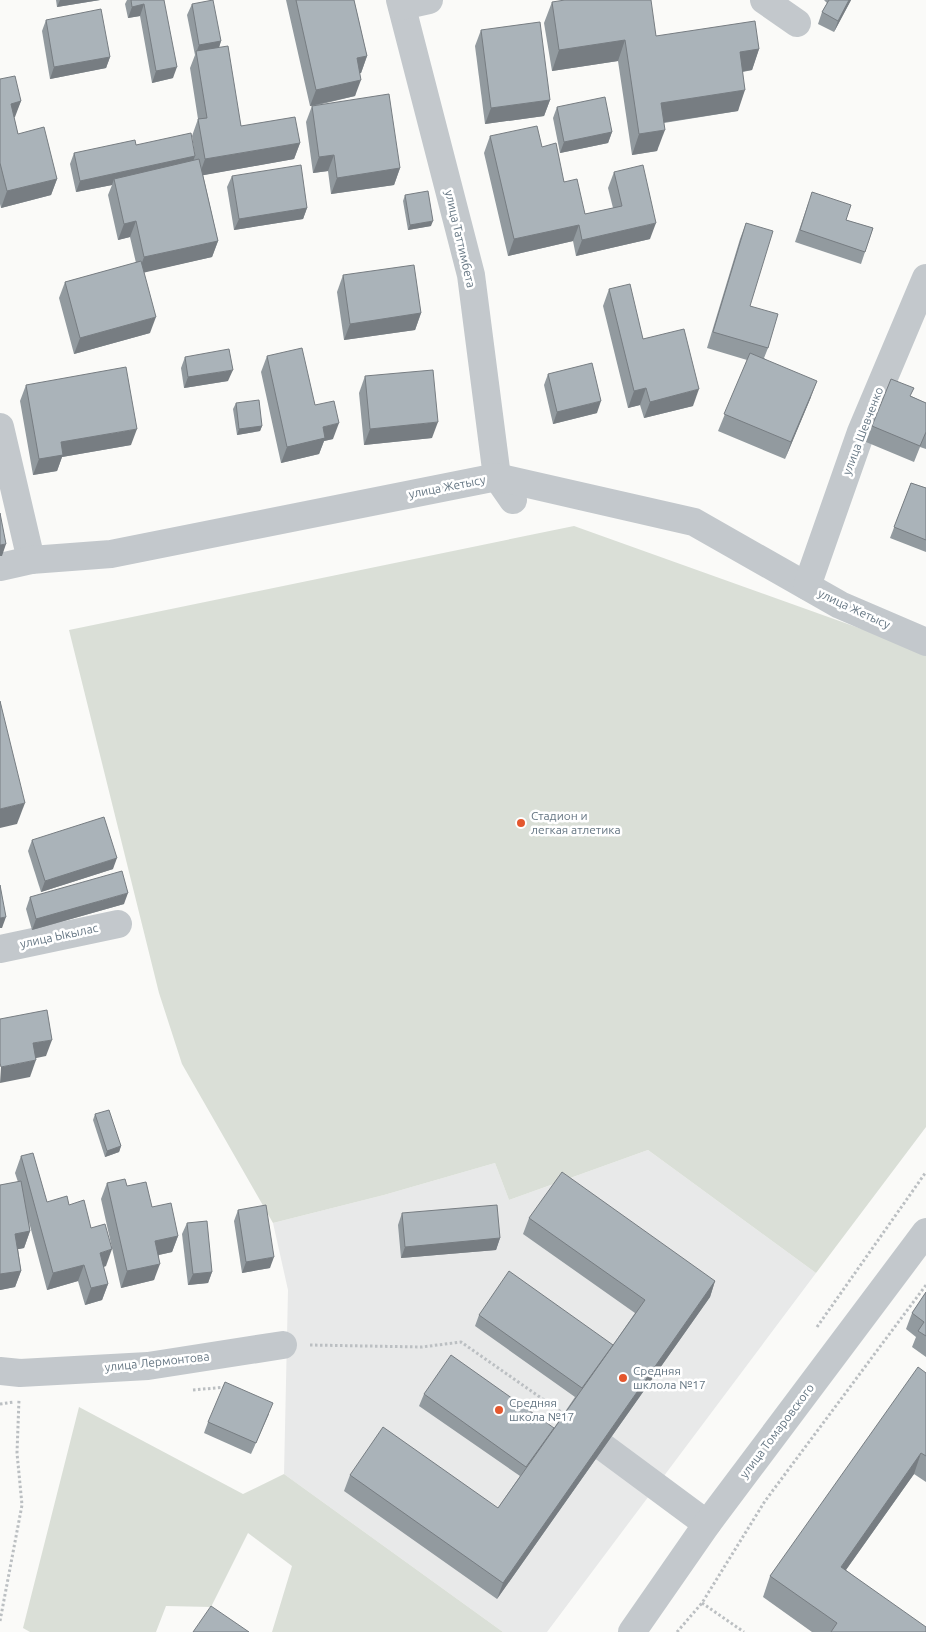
<svg xmlns="http://www.w3.org/2000/svg" width="926" height="1632" font-family="Ubuntu,sans-serif">
  <style>
    .built { fill: #e8e9e9 }
    .green { fill: #dadfd7 }
    .lines { fill: none; stroke-linecap: round; stroke-linejoin: round }
    .path { stroke: #bbbfc2; stroke-width: 3; stroke-dasharray: 2.5 2.5; stroke-linecap: butt }
    .minor { stroke: #c3c8cc; stroke-width: 28 }
    .wall { fill: #929a9f }
    .shaded-wall { fill: #777d82 }
    .building { fill: #aab3b9; stroke: #777d82 }
    .poi-dot { fill: #e4572e; stroke: #fff; stroke-width: 2 }
    .labels { text-anchor: middle; stroke-width: 5; stroke-linejoin: round; paint-order: stroke }
    .street-label { font-size: 12px; fill: #657683; stroke: #fff }
    .poi-label { font-size: 12px; fill: #657683; stroke: #fff; text-anchor: start }
  </style>
  <rect width="100%" height="100%" fill="#fafaf8"/>
  <polygon class="built" points="648,1150 816,1273 547,1632 503,1632 284,1474 288,1290 273,1223 384,1195 495,1163 509,1200"/>
  <g class="green">
    <polygon points="574,526 926,652 926,1127 816,1273 648,1150 509,1200 495,1163 384,1195 273,1223 182,1064 159,993 69,630"/>
    <polygon points="79,1407 243,1494 284,1474 503,1632 272,1632 292,1566 248,1533 211,1607 166,1606 156,1632 30,1632 23,1628"/>
  </g>
  <g class="lines">
    <g class="path">
      <polyline points="817,1327 926,1172"/>
      <polyline points="310,1345 422,1347 461,1342 567,1416"/>
      <polyline points="193,1390 226,1387"/>
      <polyline points="0,1404 14,1402"/>
      <polyline points="702,1603 744,1632"/>
      <polyline points="0,1621 22,1505 17,1453 19,1399"/>
      <polyline points="677,1632 702,1603 765,1501 926,1285"/>
    </g>
    <g class="minor">
      <polyline points="400,0 471,275 497,477 513,500"/>
      <polyline points="764,0 797,23"/>
      <polyline points="402,6 429,0"/>
      <polyline points="0,427 31,560"/>
      <polyline points="0,567 31,560 111,554 497,477 694,522 840,605 926,642"/>
      <polyline points="807,586 861,432 926,278"/>
      <polyline points="0,949 118,924"/>
      <polyline points="0,1371 20,1373 148,1366 283,1345"/>
      <polyline points="603,1447 707,1524"/>
      <polyline points="632,1632 707,1524 926,1232"/>
    </g>
  </g>
  <g class="wall">
    <polygon points="56,0 100,0 57,7"/>
    <polygon points="127,0 164,0 173,78 152,83 140,16 128,18 125,4"/>
    <polygon points="286,0 354,0 367,56 361,73 360,73 355,96 314,106 400,168 394,185 331,194 328,171 313,173 306,122 312,106 310,106"/>
    <polygon points="824,0 851,0 834,32 818,24 822,12 827,3"/>
    <polygon points="552,2 656,36 759,49 752,70 743,72 738,111 664,123 657,151 632,155 618,61 552,71 544,23"/>
    <polygon points="192,4 221,41 219,48 241,126 300,143 294,159 203,175 218,241 212,257 144,272 150,333 74,354 59,298 65,282 136,263 130,237 118,240 108,195 112,185 76,192 70,164 74,153 136,145 195,156 192,136 198,119 190,68 195,55 187,15"/>
    <polygon points="46,20 110,57 106,68 50,79 42,31"/>
    <polygon points="481,30 550,100 544,116 485,124 475,46"/>
    <polygon points="0,79 21,101 14,117 18,134 57,179 51,195 1,208 0,204"/>
    <polygon points="557,107 612,132 608,143 560,153 553,118"/>
    <polygon points="490,136 542,147 585,214 613,208 608,188 614,172 650,239 576,256 573,241 508,256 484,153"/>
    <polygon points="232,176 307,208 303,219 234,230 227,187"/>
    <polygon points="405,195 431,226 408,230 403,201"/>
    <polygon points="808,204 846,220 873,228 861,264 795,242"/>
    <polygon points="746,223 750,306 768,348 764,358 811,397 785,459 718,431 747,360 707,348 740,239"/>
    <polygon points="343,275 421,313 415,330 344,340 337,292"/>
    <polygon points="609,289 643,339 693,406 644,418 640,405 628,408 603,306"/>
    <polygon points="267,356 315,405 333,439 324,441 319,454 281,463 261,372"/>
    <polygon points="185,357 228,381 184,388 181,368"/>
    <polygon points="548,374 597,413 553,424 544,385"/>
    <polygon points="365,376 432,438 364,445 359,393"/>
    <polygon points="26,385 131,445 62,457 57,471 33,475 20,401"/>
    <polygon points="911,396 926,403 926,449 920,447 914,462 866,442 872,426"/>
    <polygon points="236,403 262,426 260,431 237,435 233,409"/>
    <polygon points="911,483 926,488 926,552 890,538"/>
    <polygon points="32,840 113,869 41,892 28,851"/>
    <polygon points="30,897 124,904 32,930 26,909"/>
    <polygon points="95,1114 121,1146 119,1152 105,1157 93,1120"/>
    <polygon points="21,1156 47,1202 69,1205 91,1228 106,1266 103,1267 108,1284 102,1300 85,1305 78,1281 47,1290 29,1222 30,1231 24,1248 18,1249 21,1271 15,1287 0,1290 0,1185 18,1182 15,1173"/>
    <polygon points="107,1183 127,1186 152,1207 178,1236 172,1252 159,1255 154,1280 121,1288 101,1199"/>
    <polygon points="238,1210 270,1268 242,1273 234,1221"/>
    <polygon points="402,1213 500,1238 496,1250 401,1258 398,1225"/>
    <polygon points="529,1218 715,1281 710,1297 497,1599 344,1491 350,1475 498,1508 520,1476 419,1406 424,1394 554,1428 575,1397 475,1326 479,1315 613,1345 635,1313 523,1234"/>
    <polygon points="187,1223 212,1272 208,1283 188,1285 182,1234"/>
    <polygon points="926,1292 926,1357 912,1347 916,1337 906,1329 912,1313"/>
    <polygon points="926,1373 926,1482 914,1474 846,1570 926,1632 812,1632 763,1597 770,1576"/>
    <polygon points="269,1414 251,1454 204,1433 208,1422"/>
  </g>
  <g class="shaded-wall">
    <polygon points="60,0 100,0 57,7"/>
    <polygon points="849,0 851,0 834,32 838,21"/>
    <polygon points="144,4 140,16 128,18 132,7"/>
    <polygon points="625,40 618,61 552,71 559,50"/>
    <polygon points="221,41 217,53 196,53 199,45"/>
    <polygon points="759,49 752,70 732,73 740,52"/>
    <polygon points="367,56 361,73 351,75 357,58"/>
    <polygon points="110,57 106,68 50,79 54,67"/>
    <polygon points="177,67 173,78 152,83 156,71"/>
    <polygon points="361,80 355,96 310,106 316,90"/>
    <polygon points="745,90 738,111 653,124 661,103"/>
    <polygon points="550,100 544,116 485,124 491,108"/>
    <polygon points="21,101 15,117 5,120 11,104"/>
    <polygon points="665,130 657,151 632,155 639,134"/>
    <polygon points="612,132 608,143 560,153 564,142"/>
    <polygon points="300,143 294,159 199,176 205,159"/>
    <polygon points="334,155 328,171 313,173 319,157"/>
    <polygon points="195,156 191,167 114,179 112,185 76,192 80,181"/>
    <polygon points="400,168 394,185 331,194 337,178"/>
    <polygon points="57,179 51,195 1,208 7,191"/>
    <polygon points="307,208 303,219 234,230 239,219"/>
    <polygon points="136,221 130,237 118,240 124,224"/>
    <polygon points="433,221 431,226 408,230 410,225"/>
    <polygon points="656,223 650,239 576,256 582,240"/>
    <polygon points="579,225 573,241 508,256 514,239"/>
    <polygon points="218,241 212,257 138,274 144,257"/>
    <polygon points="421,313 415,330 344,340 350,324"/>
    <polygon points="156,317 150,333 74,354 80,338"/>
    <polygon points="233,370 228,381 184,388 188,377"/>
    <polygon points="817,381 811,397 785,459 791,442"/>
    <polygon points="646,388 640,405 628,408 634,391"/>
    <polygon points="699,389 693,406 644,418 650,402"/>
    <polygon points="601,401 597,413 553,424 557,412"/>
    <polygon points="438,422 432,438 364,445 370,429"/>
    <polygon points="339,423 333,439 324,441 319,454 281,463 287,447 323,427"/>
    <polygon points="262,426 260,431 237,435 239,429"/>
    <polygon points="137,429 131,445 62,457 57,471 33,475 39,459 61,442"/>
    <polygon points="6,544 2,556 0,556 0,545"/>
    <polygon points="25,803 17,824 0,828 0,809"/>
    <polygon points="117,858 113,869 41,892 45,881"/>
    <polygon points="128,893 124,904 32,930 36,919"/>
    <polygon points="6,917 2,928 0,928 0,918"/>
    <polygon points="52,1040 46,1056 27,1060 33,1043"/>
    <polygon points="36,1060 30,1077 0,1083 1,1067"/>
    <polygon points="121,1146 119,1152 105,1157 107,1151"/>
    <polygon points="30,1231 24,1248 9,1251 15,1234"/>
    <polygon points="178,1236 172,1252 149,1257 155,1241"/>
    <polygon points="500,1238 496,1250 401,1258 405,1247"/>
    <polygon points="112,1249 106,1266 94,1270 100,1253"/>
    <polygon points="274,1257 270,1268 242,1273 246,1262"/>
    <polygon points="160,1264 154,1280 121,1288 127,1271"/>
    <polygon points="84,1265 78,1281 47,1290 53,1273"/>
    <polygon points="21,1271 15,1287 0,1290 0,1274"/>
    <polygon points="212,1272 208,1283 188,1285 193,1274"/>
    <polygon points="715,1281 710,1297 497,1599 503,1583"/>
    <polygon points="108,1284 102,1300 85,1305 91,1288"/>
    <polygon points="921,1453 914,1474 833,1588 841,1567"/>
  </g>
  <g class="building">
    <polygon points="131,0 164,0 177,67 156,71 144,4 132,7"/>
    <polygon points="213,0 221,41 199,45 192,4"/>
    <polygon points="296,0 354,0 367,56 357,58 361,80 316,90"/>
    <polygon points="565,0 651,0 656,36 755,21 759,49 740,52 745,90 661,103 665,130 639,134 625,40 559,50 552,2"/>
    <polygon points="829,0 849,0 838,21 822,12"/>
    <polygon points="101,9 110,57 54,67 46,20"/>
    <polygon points="540,22 550,100 491,108 481,30"/>
    <polygon points="228,46 241,126 295,117 300,143 205,159 198,119 207,118 196,51"/>
    <polygon points="15,76 21,101 11,104 18,134 44,127 57,179 7,191 0,163 0,79"/>
    <polygon points="389,94 400,168 337,178 334,155 319,157 312,106"/>
    <polygon points="605,97 612,132 564,142 557,107"/>
    <polygon points="537,126 542,147 556,143 564,182 577,179 585,214 622,206 614,172 643,165 656,223 582,240 579,225 514,239 490,136"/>
    <polygon points="191,133 195,156 80,181 74,153 135,140 136,145"/>
    <polygon points="199,159 218,241 144,257 136,221 124,224 114,179"/>
    <polygon points="301,165 307,208 239,219 232,176"/>
    <polygon points="428,191 433,221 410,225 405,195"/>
    <polygon points="812,192 851,205 846,220 873,228 865,252 800,230"/>
    <polygon points="746,223 773,231 750,306 778,314 768,348 713,332"/>
    <polygon points="141,261 156,317 80,338 65,282"/>
    <polygon points="414,265 421,313 350,324 343,275"/>
    <polygon points="630,284 643,339 684,329 699,389 650,402 646,388 634,391 609,289"/>
    <polygon points="302,348 315,405 334,401 339,423 323,427 325,438 287,447 267,356"/>
    <polygon points="229,349 233,370 188,377 185,357"/>
    <polygon points="750,353 817,381 791,442 724,414"/>
    <polygon points="592,363 601,401 557,412 548,374"/>
    <polygon points="126,367 137,429 61,442 63,455 39,459 26,385"/>
    <polygon points="433,370 438,422 370,429 365,376"/>
    <polygon points="891,379 914,388 910,396 926,403 926,432 920,446 872,426"/>
    <polygon points="259,400 262,426 239,429 236,403"/>
    <polygon points="911,483 926,488 926,540 894,527"/>
    <polygon points="0,513 6,544 0,545"/>
    <polygon points="0,701 25,803 0,809"/>
    <polygon points="104,817 117,858 45,881 32,840"/>
    <polygon points="122,871 128,893 36,919 30,897"/>
    <polygon points="0,885 6,917 0,918"/>
    <polygon points="47,1010 52,1040 33,1043 36,1060 1,1067 0,1063 0,1019"/>
    <polygon points="109,1110 121,1146 107,1151 95,1114"/>
    <polygon points="33,1153 47,1202 67,1196 69,1205 84,1200 91,1228 105,1224 112,1249 100,1253 108,1284 91,1288 84,1265 53,1273 21,1156"/>
    <polygon points="562,1172 715,1281 503,1583 350,1475 383,1427 498,1508 645,1300 529,1218"/>
    <polygon points="125,1179 127,1186 146,1182 152,1207 171,1203 178,1236 155,1241 160,1264 127,1271 107,1183"/>
    <polygon points="21,1181 30,1231 15,1234 21,1271 0,1274 0,1185"/>
    <polygon points="266,1205 274,1257 246,1262 238,1210"/>
    <polygon points="497,1205 500,1238 405,1247 402,1213"/>
    <polygon points="207,1221 212,1272 193,1274 187,1223"/>
    <polygon points="509,1271 613,1345 582,1388 479,1315"/>
    <polygon points="926,1292 926,1336 918,1331 924,1322 912,1313"/>
    <polygon points="451,1355 554,1428 526,1467 424,1394"/>
    <polygon points="918,1367 926,1373 926,1456 921,1453 841,1567 926,1627 926,1632 831,1632 837,1623 770,1576"/>
    <polygon points="225,1382 273,1403 256,1443 208,1422"/>
    <polygon points="211,1606 249,1632 193,1632"/>
  </g>
  <g class="poi-dot">
    <circle cx="521" cy="823" r="5"/>
    <circle cx="623" cy="1378" r="5"/>
    <circle cx="499" cy="1410" r="5"/>
  </g>
  <g class="labels">
    <g class="street-label">
      <text transform="translate(460 239) rotate(77)" y="4">улица Таттимбета</text>
      <text transform="translate(863 431) rotate(-69)" y="4">улица Шевченко</text>
      <text transform="translate(447 487) rotate(-11)" y="4">улица Жетысу</text>
      <text transform="translate(854 609) rotate(25)" y="4">улица Жетысу</text>
      <text transform="translate(59 936) rotate(-12)" y="4">улица Ыкылас</text>
      <text transform="translate(157 1362) rotate(-6)" y="4">улица Лермонтова</text>
      <text transform="translate(777 1431) rotate(-53)" y="4">улица Томаровского</text>
    </g>
    <g class="poi-label">
      <text x="531" y="820">Стадион и<tspan x="531" dy="14">легкая атлетика</tspan></text>
      <text x="633" y="1375">Средняя<tspan x="633" dy="14">шклола №17</tspan></text>
      <text x="509" y="1407">Средняя<tspan x="509" dy="14">школа №17</tspan></text>
    </g>
  </g>
</svg>
